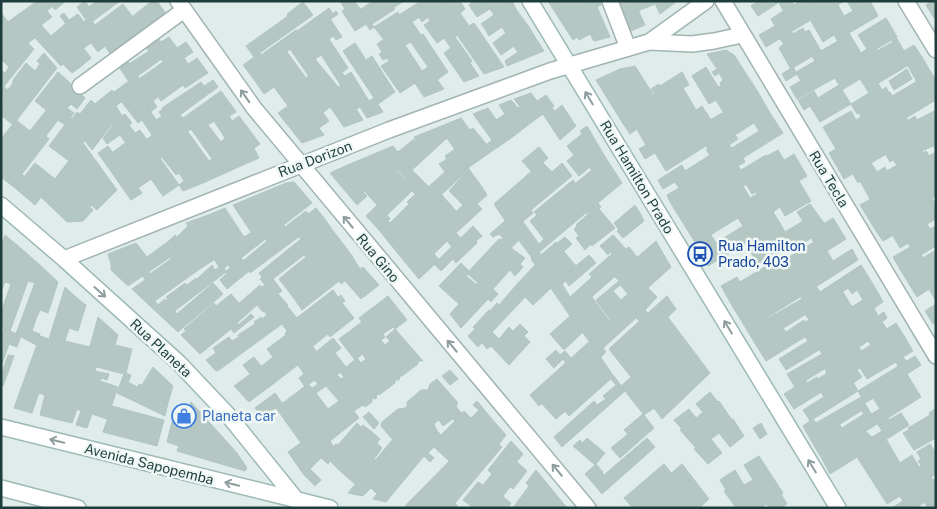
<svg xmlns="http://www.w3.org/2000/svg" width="937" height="509" font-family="'Public Sans',sans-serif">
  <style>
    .building { fill: #b4c7c3; stroke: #b1c6c3; fill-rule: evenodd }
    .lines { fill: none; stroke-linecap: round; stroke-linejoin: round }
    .minor-casing { stroke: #a1b4b3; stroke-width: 18 }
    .secondary-casing { stroke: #9cb9b6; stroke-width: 18 }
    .minor { stroke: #fff; stroke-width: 15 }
    .secondary { stroke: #fff; stroke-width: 15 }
    .oneway { stroke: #8e9e9e }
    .labels { text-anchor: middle; stroke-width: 5; stroke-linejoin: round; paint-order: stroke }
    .street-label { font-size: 14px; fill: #1e3e3d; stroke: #f0f8f6 }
    .transit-label { font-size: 14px; fill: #164399; stroke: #f0f8f6; text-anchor: start }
    .shop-label { font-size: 14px; fill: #366cbe; stroke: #f0f8f6; text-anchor: start }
  </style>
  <rect width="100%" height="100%" fill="#dfecea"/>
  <g class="building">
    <polygon points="37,1 49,1 52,7 17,33 8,22"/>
    <polygon points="49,1 66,1 55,10"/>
    <polygon points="85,1 89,7 96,1 120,1 89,24 77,7"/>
    <polygon points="152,1 157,1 167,15 140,36 128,20"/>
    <polygon points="340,1 355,1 355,2 345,9"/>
    <polygon points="373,1 404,1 393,8 395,9 372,24 361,9"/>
    <polygon points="421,1 444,1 384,40 374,27 398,12 399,15"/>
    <polygon points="444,1 460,1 465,9 460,13 469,26 474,23 504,67 484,74 437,6"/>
    <polygon points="474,1 488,1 473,11 469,5"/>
    <polygon points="488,1 509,1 492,12 490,9 477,17 473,11"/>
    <polygon points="509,1 512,1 516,9 485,29 481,24 494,15 492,12"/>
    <polygon points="548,1 595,1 560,20"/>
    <polygon points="595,1 600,1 601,5 597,7 610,37 594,41 590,34 579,40 577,37 573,40 560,20"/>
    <polygon points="615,1 634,1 645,25 626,33"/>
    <polygon points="634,1 654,1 655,4 638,11"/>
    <polygon points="654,1 675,1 676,2 660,14"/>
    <polygon points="757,1 778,1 778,3 758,16 751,6"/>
    <polygon points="778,1 792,1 794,5 799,1 813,1 821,14 794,30"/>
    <polygon points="813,1 844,1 822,15"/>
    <polygon points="847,1 870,1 878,16 837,40 822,15 838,5 844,16 853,11"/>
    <polygon points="931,1 936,1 936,17 934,18 926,5"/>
    <polygon points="303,2 313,15 254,57 246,46 288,16 287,14"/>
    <polygon points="355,2 374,27 370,30 366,24 355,31 342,11"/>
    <polygon points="123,4 132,16 100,40 89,24 93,22 95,25"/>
    <polygon points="437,6 457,35 455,37 472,61 470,63 479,76 464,82 444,53 451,48 444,38 437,43 424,25 430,21 428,17 422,22 419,17"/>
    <polygon points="329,8 333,14 336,11 338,14 252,77 243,65 260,53 261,55 296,30 297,31"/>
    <polygon points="516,9 523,19 504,30 502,27 489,36 485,29"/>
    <polygon points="47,11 52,17 41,25 36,19"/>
    <polygon points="783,11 794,30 766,47 759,35 775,26 771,19"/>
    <polygon points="1,13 17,33 34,49 1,90 1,70 5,73 9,67 1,59"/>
    <polygon points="64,13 69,20 78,14 84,22 86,20 105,46 98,52 91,43 84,48 60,16"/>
    <polygon points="821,14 834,35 823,42 811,21"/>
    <polygon points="886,18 897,37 851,64 837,40 849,33 861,53 867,49 858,35"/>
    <polygon points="36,19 79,68 72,73 63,64 61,66 35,38 28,43 17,33"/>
    <polygon points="523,19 529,27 497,49 493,43 506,33 504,30"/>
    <polygon points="128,20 140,36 130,43 128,41 118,48 120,51 112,56 100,40"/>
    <polygon points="331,20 342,37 336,40 325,24"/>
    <polygon points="412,22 421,35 423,34 448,72 437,80 401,28"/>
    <polygon points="65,24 91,58 79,68 51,36"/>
    <polygon points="325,24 333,36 329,39 348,68 342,73 345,76 351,72 369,101 374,98 383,112 367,118 360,107 356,109 309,36"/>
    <polygon points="529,27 535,37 516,50 514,46 501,55 497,49"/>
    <polygon points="401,28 411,42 405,45 422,71 428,67 444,89 424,97 386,38"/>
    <polygon points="803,28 805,32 809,30 821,51 791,69 779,48 784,44 780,39 792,32 793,34"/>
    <polygon points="309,36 321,55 315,59 338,87 341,85 363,120 344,127 290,49"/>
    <polygon points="169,37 177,48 129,82 119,67 128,61 129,64 149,51 146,47 158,38 161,42"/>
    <polygon points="535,37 544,51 507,66 505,61 518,52 516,50"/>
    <polygon points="896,37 904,51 859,77 851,64 876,49 877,51 893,42 892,40"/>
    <polygon points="386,38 415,83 400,93 381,66 389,61 387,58 383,60 379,54 382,52 377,44"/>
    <polygon points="838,41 846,55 801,81 797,74 786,81 782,74 793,67 796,72 815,61 812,56"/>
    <polygon points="186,42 193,52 184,58 188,64 140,97 129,82 138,76 139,79 163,62 161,59"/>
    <polygon points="355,43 366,60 372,56 395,92 378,104 343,51"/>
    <polygon points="914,45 922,57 867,90 859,77"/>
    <polygon points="726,50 734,55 758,92 731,108 718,87 721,86 720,83 723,80 719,73 715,76 712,72 717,69 707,54"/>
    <polygon points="287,52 306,78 309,76 330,107 323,113 329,121 319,128 273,62"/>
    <polygon points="44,53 57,68 13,125 1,115 1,101 4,98 1,95 1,90 4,87 8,90 13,83 13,80 26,63 35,71 40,64 37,61"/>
    <polygon points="846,55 853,68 797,99 790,87"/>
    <polygon points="922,57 929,69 914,77 908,66"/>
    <polygon points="197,58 208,73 185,88 183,85 161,101 158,97 153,101 157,107 150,112 140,97"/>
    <polygon points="273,62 319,128 324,135 302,143 278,113 288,106 274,87 264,94 252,77"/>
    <polygon points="635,66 654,96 655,95 651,89 659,84 689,133 668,145 620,69"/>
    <polygon points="706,67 731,108 723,112 716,100 709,104 692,76"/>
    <polygon points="853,68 860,79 842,90 851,104 820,122 810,106 804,110 798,100 814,91 818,98 839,85 835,78"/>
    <polygon points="620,69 645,107 622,122 596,80"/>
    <polygon points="907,69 912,79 894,90 889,81"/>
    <polygon points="929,69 936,80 936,84 882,116 874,102 890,92 892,96 916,82 915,77"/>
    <polygon points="58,72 69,82 46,110 35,101"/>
    <polygon points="682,72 689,85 683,88 696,110 702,106 711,120 689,133 660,86"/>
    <polygon points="213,80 218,87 162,128 156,120 162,116 159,112 163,109 162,108 201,82 204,86"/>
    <polygon points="129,81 162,128 152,135 142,120 138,123 114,92"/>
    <polygon points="69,82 85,98 77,109 71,104 67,108 74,113 65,125 58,120 46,136 49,139 22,174 24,176 15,188 1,177 1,167"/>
    <polygon points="878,83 882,90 886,87 889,93 874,102 867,90"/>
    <polygon points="936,84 936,104 934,101 906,118 908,120 891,131 882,116"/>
    <polygon points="112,90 121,102 116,106 122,116 125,114 132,123 129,125 135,133 140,130 179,185 163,196 106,115 95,104"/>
    <polygon points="221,91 229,102 173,142 162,128 180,115 183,118"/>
    <polygon points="758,92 770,113 714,148 700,126"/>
    <polygon points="531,93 537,101 546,95 554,106 532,122 514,99"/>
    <polygon points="869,93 885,120 836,149 823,127 851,111 856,120 861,117 859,113 857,114 851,104"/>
    <polygon points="91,100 105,114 69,161 49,146 70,118 72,119 77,112 80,114"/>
    <polygon points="511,100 518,108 520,107 532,122 510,139 496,120 505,114 499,105"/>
    <polygon points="229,102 236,112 229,116 232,121 239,116 248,128 227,141 210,115"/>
    <polygon points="562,105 576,126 560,140 543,114 552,108 555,111"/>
    <polygon points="645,107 668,145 645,159 639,149 646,145 639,133 637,129 630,134 622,122"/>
    <polygon points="488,108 510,139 492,151 487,144 492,140 473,114"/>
    <polygon points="936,110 936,125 900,146 891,131 915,116 917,120"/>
    <polygon points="770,113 783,133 727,168 714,148 735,135 738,139 729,145 732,148 759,131 754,123"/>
    <polygon points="105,114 112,124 92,150 85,141"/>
    <polygon points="210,115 214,121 208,125 221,142 225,138 243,165 223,174 191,129"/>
    <polygon points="461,118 470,130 473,128 492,151 468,168 439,127"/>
    <polygon points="16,120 30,131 1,167 1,139"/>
    <polygon points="885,120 900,146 844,179 829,153"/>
    <polygon points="113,125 120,135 107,144 103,138"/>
    <polygon points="936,125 936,150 933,146 922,151 923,153 926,151 929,156 934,153 936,160 916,173 900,146"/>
    <polygon points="587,126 594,138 580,150 582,152 579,155 577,153 574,155 567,146 582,134 580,131"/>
    <polygon points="700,126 713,146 708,149 706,146 666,171 655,153"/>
    <polygon points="439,127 447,138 412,170 398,152 414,139 416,142 417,141 414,137"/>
    <polygon points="162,128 173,142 203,183 183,191 179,185 184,181 179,173 176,175 162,157 160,159 147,139"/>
    <polygon points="248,128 260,144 254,148 259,158 243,165 227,141"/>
    <polygon points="188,132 209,161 212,159 223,174 203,183 173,142"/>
    <polygon points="594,138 604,155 579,176 567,161 577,153 579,155 582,152 580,150"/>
    <polygon points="83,143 117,190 97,210 91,205 81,217 68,217 43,194"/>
    <polygon points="125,143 151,179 138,188 113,152"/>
    <polygon points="108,146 142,193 131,200 98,153"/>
    <polygon points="393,146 413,171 405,178 381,151"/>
    <polygon points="713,146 726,167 670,202 667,195 679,188 675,182 663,189 658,180 682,165 685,171 710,155 706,150"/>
    <polygon points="900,146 916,172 870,199 860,181 858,183 853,174 871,163 877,172 885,167 887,171 897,165 893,160 890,162 886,155"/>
    <polygon points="539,147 548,158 532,172 522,161"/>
    <polygon points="455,149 469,169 439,197 428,187 445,172 439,164 447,159 445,156"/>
    <polygon points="778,150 784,160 739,189 727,168 743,158 745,162 738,166 741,170 766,155 767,156"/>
    <polygon points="381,151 404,179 377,205 343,167"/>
    <polygon points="794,154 807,176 752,210 739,189 743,186 750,198 757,194 756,192 752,194 746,184"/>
    <polygon points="604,155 622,183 593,207 576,183 592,170 589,167"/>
    <polygon points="936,160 936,196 932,198 916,173"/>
    <polygon points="542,162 552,172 562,163 572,176 531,210 533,213 512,231 494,204"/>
    <polygon points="35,163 55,179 35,205 15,188"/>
    <polygon points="343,167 364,191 363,192 367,196 357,205 330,173"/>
    <polygon points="726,167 751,210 696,244 670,202"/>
    <polygon points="469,169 482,187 463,205 449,191"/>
    <polygon points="413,171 426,184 415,194 412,191 387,215 390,219 379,230 366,216"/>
    <polygon points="916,173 931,198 876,231 860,205"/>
    <polygon points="573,180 593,207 532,258 512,231 523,222 539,244 544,239 530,221 537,215 534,212"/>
    <polygon points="799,181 811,201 785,216 780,207 773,212 780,223 765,232 752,210"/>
    <polygon points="293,182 295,183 312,203 259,244 233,205 286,183"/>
    <polygon points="426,184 438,196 391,245 379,230 388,221 390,223 409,204 407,202"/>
    <polygon points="482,187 487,195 477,204 482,209 456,233 461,238 452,247 447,241 434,254 439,260 419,279 404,261"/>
    <polygon points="43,194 68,217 81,217 90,207 93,210 83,221 67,222 41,197"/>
    <polygon points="442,195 456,211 404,261 391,245 438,196 439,197"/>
    <polygon points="932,198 936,205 936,211 883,241 876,231"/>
    <polygon points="598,203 601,207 599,209 615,228 592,246 591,244 585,250 576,238 579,236 574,229 577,226 576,225 588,214 586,213"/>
    <polygon points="810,204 824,223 777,252 765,232 780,223 785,232 803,221 797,212"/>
    <polygon points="635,205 640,213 619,230 614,223"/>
    <polygon points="225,208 244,237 252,232 259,244 241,258 211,214"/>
    <polygon points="316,208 324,218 250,273 243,261 267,241 265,239 284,225 285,227 306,211 308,214"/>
    <polygon points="751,210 764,231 708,266 696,244 711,235 716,243 743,226 738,218"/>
    <polygon points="936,211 936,219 927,224 930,229 936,226 936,232 910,247 908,243 900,248 893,236"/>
    <polygon points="640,213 644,221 623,238 617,231"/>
    <polygon points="211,214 234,248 212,261 186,223"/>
    <polygon points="324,218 334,232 265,285 260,279 262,277 259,273 301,239 298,236"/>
    <polygon points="833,218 846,239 790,274 780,257 783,255 786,259 814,242 811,238 792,251 789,245"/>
    <polygon points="505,221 519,240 478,283 468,274 466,276 477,285 459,304 439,286 461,263 469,271 499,239 500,240 503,238 499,234 493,237 490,234"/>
    <polygon points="188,226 212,261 197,271 170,240 175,235 177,237"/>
    <polygon points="473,226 482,236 476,241 477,243 456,263 453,259 441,271 434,264"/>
    <polygon points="764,231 777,252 758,264 745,243"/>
    <polygon points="334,232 344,245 286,288 279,279 306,257 304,254"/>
    <polygon points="936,232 936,246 921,255 923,257 901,271 893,257"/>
    <polygon points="5,235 23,250 11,284 5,282 1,291 1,246"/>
    <polygon points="613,235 626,249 629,247 637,257 570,316 550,287 589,255 596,263 569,286 566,281 562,284 570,297 592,277 589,274 612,254 610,252 608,255 600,246"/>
    <polygon points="565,237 572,244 564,251 557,243"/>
    <polygon points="170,240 179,251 128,286 111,270 111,264 108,254 136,243 147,257"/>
    <path d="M656 241 671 267 611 321 596 300 619 281 615 277ZM620 285 628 294 621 300 613 291Z"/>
    <polygon points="556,242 576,266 550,287 531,259 539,252 541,255"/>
    <polygon points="344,245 352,256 295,300 286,288"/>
    <polygon points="234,248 242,259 231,268 228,265 224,268 226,272 164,319 149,305 155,301 158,305 165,299 166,301 168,299 166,297 185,283 187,285 196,278 197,279 212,265 215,270 219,267 214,259"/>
    <polygon points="511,248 525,258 520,264 523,267 515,276 510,270 493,289 498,294 491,302 475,286"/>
    <polygon points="852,249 858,260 803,295 790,274 827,251 833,261"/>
    <polygon points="23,250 41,266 35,283 28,281 10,331 1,327 1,312"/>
    <polygon points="936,250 936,268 909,284 901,271"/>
    <polygon points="179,251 197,271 149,305 132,289 145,280 143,276 149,272 150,274 171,259 170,258"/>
    <polygon points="777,252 789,273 734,309 721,286 737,277 740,282 771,263 768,258"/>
    <polygon points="352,256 360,269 341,284 339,281 302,310 295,300"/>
    <polygon points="242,259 249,271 227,289 220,280 227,273 226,271"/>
    <polygon points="535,265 543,277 529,293 518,283"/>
    <polygon points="861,265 868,276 816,308 807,292 816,286 820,292"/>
    <polygon points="41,266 58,282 48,313 40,310 36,319 32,331 40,334 36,345 16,334"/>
    <polygon points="363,267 379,285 361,299 345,281"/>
    <polygon points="936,268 936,301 929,289 917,297 909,284"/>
    <polygon points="789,273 803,295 747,330 734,309"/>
    <polygon points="868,276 877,291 863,300 857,290 852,294 848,288"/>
    <polygon points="543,277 551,288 533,305 525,297"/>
    <polygon points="273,279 282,291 270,299 262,287"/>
    <polygon points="213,283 223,294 178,332 164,319 175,311 177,314"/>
    <polygon points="518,283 529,293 478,347 468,336 475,329 473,327 489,310 490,311 497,303 499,305"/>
    <polygon points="260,285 273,303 263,312 257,305 237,323 238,325 251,314 254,317 234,333 231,329 200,354 191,345"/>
    <polygon points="475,286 488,299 461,328 450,314"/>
    <polygon points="65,287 78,299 60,357 35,350 40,336 49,339"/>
    <polygon points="648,288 657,297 645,310 648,313 640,321 636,318 603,348 606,352 601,357 589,341"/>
    <polygon points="333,290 338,297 341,295 345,301 342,303 354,318 330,337 328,334 313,346 294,320"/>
    <polygon points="877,291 883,302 874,308 878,316 884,312 887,318 882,322 887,329 837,361 817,329"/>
    <polygon points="807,292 816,308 756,345 747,330 802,299 800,296"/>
    <polygon points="843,292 852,307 826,324 816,308"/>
    <polygon points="231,294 239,303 191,345 181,335 186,331 184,329 214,303 216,306"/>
    <polygon points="278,294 288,305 279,312 270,299"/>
    <polygon points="388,296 407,320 395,329 393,327 383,334 385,337 355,360 339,339 362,322 359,318"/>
    <polygon points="667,296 676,309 668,317 658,304"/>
    <polygon points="592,297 610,322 589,341 570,316"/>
    <polygon points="78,299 86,305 78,331 69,328"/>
    <polygon points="273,303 286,321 219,370 216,371 206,360 216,353 213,348 229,337 232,341 239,337 238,335 255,324 254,322 261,317 262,319 267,315 264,311"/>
    <polygon points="658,304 710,373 662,419 654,408 644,415 621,386 631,377 609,349"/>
    <polygon points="936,304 936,322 933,324 925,311"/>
    <polygon points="287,306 297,318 289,324 279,312"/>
    <polygon points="816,308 826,324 766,361 756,345 783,328 786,332 804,320 805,322 809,320 805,314"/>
    <polygon points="570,316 583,332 564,350 550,334"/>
    <polygon points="98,317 118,335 115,345 132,349 126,373 131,375 128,383 122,379 124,374 85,364"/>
    <polygon points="294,320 304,334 273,357 267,349 286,335 285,333 287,331 282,324 286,321 289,324"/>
    <polygon points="896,323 906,339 849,375 839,359 859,347 861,351 871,345 868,341"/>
    <polygon points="520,324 528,332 524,336 530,342 509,365 491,346 487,349 482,343 492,332 499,339 509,327 513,331"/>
    <polygon points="4,328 21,336 17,347 9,344 1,367 1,335"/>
    <polygon points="395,329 423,361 418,361 418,364 402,376 400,376 399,380 395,380 395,383 379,395 377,394 376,399 372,398 372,402 365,407 341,379 344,377 340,372 357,358 361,363 366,359 363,355 381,340 385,345 390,341 386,337"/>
    <polygon points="817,329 827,345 786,370 779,359 808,341 805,337"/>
    <polygon points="304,334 316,351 273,384 260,367"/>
    <polygon points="333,338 341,348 335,353 346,367 337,375 316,352"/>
    <polygon points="906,339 913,351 903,357 906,361 898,366 896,362 867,379 860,368"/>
    <polygon points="65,341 90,347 85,364 60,357"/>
    <polygon points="590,341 598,353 539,406 530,395"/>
    <polygon points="827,345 837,361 795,387 787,374 822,354 819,349"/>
    <polygon points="35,350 52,355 32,413 14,408"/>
    <polygon points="556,350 560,355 565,351 571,358 566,363 563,359 554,368 546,359"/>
    <polygon points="316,352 331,368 305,387 299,378 304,374 298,365"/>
    <polygon points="598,353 612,374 569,412 564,412 556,419 542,404"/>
    <polygon points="8,355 14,356 3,386 1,385 1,375"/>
    <polygon points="52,355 75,362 55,419 40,415 45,395 39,393"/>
    <polygon points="915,356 921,365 907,374 921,397 888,418 889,420 879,426 871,414 880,409 873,398 865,403 858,391"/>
    <polygon points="254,357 261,366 250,374 243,365"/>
    <polygon points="839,359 849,375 794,409 784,394 806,380 807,383 817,377 818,379 827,373 825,369"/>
    <polygon points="75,362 96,367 81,411 77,409 72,423 55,419"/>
    <polygon points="153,367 173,386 168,403 138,388 139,384 142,385"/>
    <polygon points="260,367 273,384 249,402 234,386"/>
    <path d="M331 368 360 401 301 443 276 408 308 384 312 388 318 384 314 380ZM326 386 339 401 328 409 316 393Z"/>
    <polygon points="450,370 458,379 450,385 442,376"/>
    <polygon points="857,370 862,377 853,383 849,375"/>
    <polygon points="95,371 109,374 107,380 101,378 100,381 118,387 107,419 92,414 87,428 76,425"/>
    <polygon points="612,374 614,376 569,416 566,412 569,412"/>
    <polygon points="849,375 858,391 810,421 803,410 824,397 821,392"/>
    <polygon points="614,376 625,391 562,447 554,437 594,401 597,405 606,399 603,396 616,385 611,379"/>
    <polygon points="122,379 168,403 165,416 117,393"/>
    <polygon points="437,379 458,403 456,406 461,413 443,426 439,420 434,424 437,431 405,454 381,426 382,422 398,409 405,408 407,406 407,402 421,390 428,390 430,384"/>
    <polygon points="710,392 718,402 719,401 732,420 733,419 744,436 730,447 719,433 711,439 722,453 708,464 694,449 696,448 680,430 682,429 674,420 689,409 696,418 703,412 696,404"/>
    <polygon points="275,393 282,403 263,418 255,408"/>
    <polygon points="861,397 867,407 812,442 803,426 813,419 816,423"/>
    <polygon points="360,401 363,405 354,411 359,418 330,441 333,446 304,475 288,452"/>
    <polygon points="477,401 491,418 449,461 434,447 428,453 434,458 430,462 424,456 386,502 373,499 406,456 405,454 437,431 441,435 455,421 453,419 463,412 464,411 471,418 479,410 473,405"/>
    <polygon points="191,402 237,453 247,468 245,471 177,451 179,446 167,442 172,422 184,425"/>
    <polygon points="112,406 164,420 157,446 103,432"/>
    <polygon points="867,407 877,424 822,459 812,442 839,424 842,428 864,414 861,410"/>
    <polygon points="936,408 936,438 914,450 903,433 909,430 908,428 930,415 929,413"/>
    <polygon points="369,412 379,423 374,429 363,417"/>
    <polygon points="901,413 909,425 887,439 879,426"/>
    <polygon points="643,414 654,428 620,458 611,448 628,434 624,430"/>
    <polygon points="491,418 506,435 499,444 483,427"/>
    <polygon points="357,423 361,427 363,425 372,432 339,470 330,461 328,464 321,458 336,444 338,445"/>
    <polygon points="761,423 767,434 760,439 753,428"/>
    <polygon points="483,427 502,447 455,503 458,507 457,508 404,507"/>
    <polygon points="865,431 872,437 882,431 886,439 830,474 822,459"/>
    <polygon points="372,432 380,439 377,443 382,448 374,459 375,460 355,484 339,470"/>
    <polygon points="587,438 605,453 596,464 603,472 592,482 585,474 595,465 573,446 580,440 582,443"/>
    <polygon points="647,438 655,447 602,494 592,482 602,473 604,475"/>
    <polygon points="393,439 406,456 377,494 371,488 363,496 348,493"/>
    <polygon points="886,439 914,487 887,504 857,457"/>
    <polygon points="511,441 523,454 480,508 469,508 471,506 463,500 478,482 483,485 492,474 488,470"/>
    <polygon points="930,444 934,450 936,449 936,474 914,487 900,463 912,455 919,467 921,465 918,461 921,459 917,452"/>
    <polygon points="759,456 783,493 781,494 787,504 780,508 769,508 767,504 760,508 736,508 724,491 726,490 720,480 735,470 744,485 753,480 744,465"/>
    <polygon points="517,462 527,471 513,489 510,487 503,496 495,490"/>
    <polygon points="664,464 672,474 632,507 624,498"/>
    <polygon points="682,464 709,499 699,508 631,508"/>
    <polygon points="310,469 321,480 315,486 304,475"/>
    <polygon points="536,470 549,486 567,508 513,508 529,486 526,483"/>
    <polygon points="931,477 933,480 936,478 936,496 925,503 916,486"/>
    <polygon points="916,486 925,502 916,508 892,508 903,501 900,496"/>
    <polygon points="495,490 511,503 508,508 480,508"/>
    <polygon points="936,496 936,508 928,508 925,503"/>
  </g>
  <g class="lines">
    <g class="minor-casing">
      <g id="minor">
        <polyline points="178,1 254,108 588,508"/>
        <polyline points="610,1 628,48"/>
        <polyline points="723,1 936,356"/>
        <polyline points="906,1 936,50"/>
        <polyline points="649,42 692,44 714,41 742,35"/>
        <polyline points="80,86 184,10"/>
        <polyline points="64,259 389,130 550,71 649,42 706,1"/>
      </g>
    </g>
    <g class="secondary-casing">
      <g id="secondary">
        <polyline points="530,1 838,508"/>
        <polyline points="1,205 64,259 179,363 228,415 303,508"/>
        <polyline points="1,427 330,508"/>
        <polyline points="1,488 78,508"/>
      </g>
    </g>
    <use href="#minor" class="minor"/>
    <use href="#secondary" class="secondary"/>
  </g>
  <defs><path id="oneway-shaft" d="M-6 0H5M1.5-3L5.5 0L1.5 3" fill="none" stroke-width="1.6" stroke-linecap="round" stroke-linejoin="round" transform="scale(1.25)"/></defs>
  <g class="oneway">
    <use href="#oneway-shaft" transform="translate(245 96) rotate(-125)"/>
    <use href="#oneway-shaft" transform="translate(589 98) rotate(-121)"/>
    <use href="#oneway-shaft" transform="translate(348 222) rotate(-130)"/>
    <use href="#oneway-shaft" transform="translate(100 292) rotate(42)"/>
    <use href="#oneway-shaft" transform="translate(728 327) rotate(-121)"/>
    <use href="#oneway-shaft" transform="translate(452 346) rotate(-130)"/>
    <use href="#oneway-shaft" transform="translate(57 441) rotate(-166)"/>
    <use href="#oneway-shaft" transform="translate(812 466) rotate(-121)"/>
    <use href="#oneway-shaft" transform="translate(557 470) rotate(-130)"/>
    <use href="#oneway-shaft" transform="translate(232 484) rotate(-166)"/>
  </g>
  <defs>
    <g id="bus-ring" transform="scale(1.25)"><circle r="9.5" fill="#f0f8f6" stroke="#1a4fb4" stroke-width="1.5"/><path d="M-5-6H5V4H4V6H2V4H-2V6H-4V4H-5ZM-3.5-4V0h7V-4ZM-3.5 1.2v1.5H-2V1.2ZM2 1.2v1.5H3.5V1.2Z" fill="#1a4fb4"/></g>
    <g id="shop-ring" transform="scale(1.25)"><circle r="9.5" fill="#f0f8f6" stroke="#3f7fe0" stroke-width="1.5"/><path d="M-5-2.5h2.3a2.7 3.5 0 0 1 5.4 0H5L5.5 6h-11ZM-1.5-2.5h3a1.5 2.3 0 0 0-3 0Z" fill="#3f7fe0"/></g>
  </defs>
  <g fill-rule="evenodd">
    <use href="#bus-ring" x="700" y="254"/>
    <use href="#shop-ring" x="184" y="416"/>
  </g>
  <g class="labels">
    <g class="street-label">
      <text transform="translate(315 159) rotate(-21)" y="5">Rua Dorizon</text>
      <text transform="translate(637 177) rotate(59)" y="5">Rua Hamilton Prado</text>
      <text transform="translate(829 179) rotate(59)" y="5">Rua Tecla</text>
      <text transform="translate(378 258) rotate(50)" y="5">Rua Gino</text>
      <text transform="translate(161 348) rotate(43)" y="5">Rua Planeta</text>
      <text transform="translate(149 464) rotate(14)" y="5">Avenida Sapopemba</text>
    </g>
    <g class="transit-label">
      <text x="718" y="251">Rua Hamilton<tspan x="718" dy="16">Prado, 403</tspan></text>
    </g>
    <g class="shop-label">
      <text x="202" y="421">Planeta car</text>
    </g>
  </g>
  <rect width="937" height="509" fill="none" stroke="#1e3e3d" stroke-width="5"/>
</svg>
